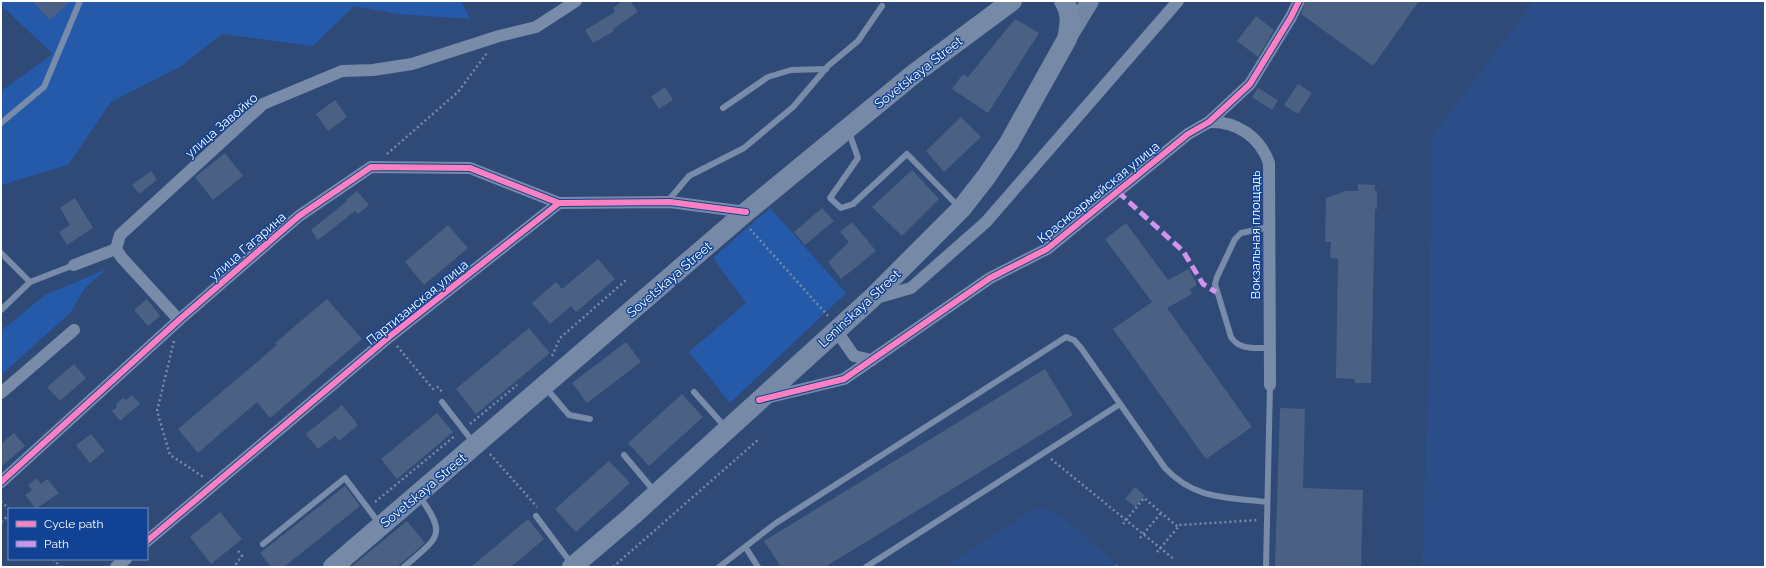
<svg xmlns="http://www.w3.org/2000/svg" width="1766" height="568" font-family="Raleway,sans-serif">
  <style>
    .green { fill: #2559aa }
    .water { fill: #2b4e89 }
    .building { fill: #4a6184 }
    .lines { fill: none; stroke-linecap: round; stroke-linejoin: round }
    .path { stroke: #788ba9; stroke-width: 2.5; stroke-dasharray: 2 3; stroke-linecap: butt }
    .lane { stroke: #788ba9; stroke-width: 6 }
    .street { stroke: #788ba9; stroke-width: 12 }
    .secondary { stroke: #7386a5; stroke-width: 18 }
    .primary { stroke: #768aa7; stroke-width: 20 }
    .quiet { stroke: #d193ec; stroke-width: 5; stroke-dasharray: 10 5; stroke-linecap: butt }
    .cycleway-casing { stroke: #124293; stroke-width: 8 }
    .cycleway { stroke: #ff80c0; stroke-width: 6 }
    .labels { text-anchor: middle; stroke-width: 3; stroke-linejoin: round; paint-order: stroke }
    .street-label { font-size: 13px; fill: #fff; stroke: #124293 }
  </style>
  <rect width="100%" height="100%" fill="#2f4a76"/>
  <g class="green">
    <polygon points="1,1 461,1 470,19 398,14 354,6 313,46 222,34 180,67 111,102 68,165 1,185 1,91 53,54 1,5"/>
    <polygon points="770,208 846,293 730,403 689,352 746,303 713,258"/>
    <polygon points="107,269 85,288 70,313 1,375 1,331 45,295"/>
  </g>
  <g class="water">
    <polygon points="1534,1 1765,1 1765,567 1422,567 1429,361 1432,136"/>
    <polygon points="1039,508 1048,508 1060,515 1120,567 944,567 1026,514"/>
  </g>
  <g class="building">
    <polygon points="32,1 70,1 50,20"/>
    <polygon points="623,1 630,1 638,12 613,29 614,31 593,43 585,30 615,12 613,8"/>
    <polygon points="1306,1 1419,1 1373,66 1301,14"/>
    <polygon points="1256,16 1274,30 1258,57 1237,41"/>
    <polygon points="1015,19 1039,33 988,113 952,89 963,74 968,77"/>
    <polygon points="1298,84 1312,93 1298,114 1284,105"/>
    <polygon points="665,87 673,100 659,109 651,97"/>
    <polygon points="1258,88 1278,100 1272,110 1252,97"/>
    <polygon points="335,100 347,117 328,131 316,114"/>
    <polygon points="961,117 981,137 944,172 926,151"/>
    <polygon points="225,153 243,176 213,200 195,177"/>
    <polygon points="912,170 939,199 902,236 872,207"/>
    <polygon points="151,171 157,180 139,194 132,185"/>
    <polygon points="1358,184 1375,185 1375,191 1377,191 1377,209 1375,209 1371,383 1355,383 1355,379 1336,378 1338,259 1330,258 1331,242 1325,242 1326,198 1346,191 1358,191"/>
    <polygon points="357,191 369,205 358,214 355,211 318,240 311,230 347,201 346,200"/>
    <polygon points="75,198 93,228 67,245 59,232 70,225 60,208"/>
    <polygon points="822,208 834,221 805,245 794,232"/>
    <polygon points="852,222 876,251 841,279 828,262 849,242 840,232"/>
    <polygon points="1126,223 1168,280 1189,269 1196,283 1196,286 1190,289 1192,294 1167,308 1252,427 1206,459 1113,329 1152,302 1105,239"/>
    <polygon points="448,225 468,248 424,285 405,262"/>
    <polygon points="598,259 615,279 576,312 571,306 550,324 532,303 556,282 562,289"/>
    <polygon points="147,299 160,316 148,326 134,310"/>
    <polygon points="327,299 362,339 270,418 257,402 198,453 178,429 277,345 275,343"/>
    <polygon points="529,328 550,353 476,414 456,389"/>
    <polygon points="626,342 641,362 587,403 572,383"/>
    <polygon points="74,364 86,378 60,401 47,387"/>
    <polygon points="1045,369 1073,415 825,567 781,567 764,541"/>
    <polygon points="682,394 703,417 649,466 628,443"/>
    <polygon points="132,395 140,404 120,421 112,411 117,407 116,404 123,398 126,400"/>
    <polygon points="342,405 358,425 339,441 335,436 318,449 306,434"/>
    <polygon points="1280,408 1305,409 1303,488 1363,490 1361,567 1275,567"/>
    <polygon points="437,413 453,432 397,479 381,459"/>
    <polygon points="14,433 25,446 1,467 1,444"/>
    <polygon points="91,434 105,451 90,463 76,445"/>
    <polygon points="609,461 630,483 576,532 555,509"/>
    <polygon points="37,478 41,484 47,479 59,493 36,509 25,495 32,490 28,485"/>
    <polygon points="345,486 360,506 284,567 271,567 260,553"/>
    <polygon points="1135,487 1145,496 1135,507 1125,499"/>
    <polygon points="220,512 242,539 211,564 190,537"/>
    <polygon points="528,519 544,539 511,567 471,567"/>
    <polygon points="407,521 425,543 405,560 397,567 351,567"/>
  </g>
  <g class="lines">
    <g class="path">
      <polyline points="387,154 458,92 487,53"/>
      <polyline points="750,229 828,316"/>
      <polyline points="174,341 157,411 170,455 205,478"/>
      <polyline points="397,346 433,389 438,387 443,393"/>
      <polyline points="552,356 560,338 626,280"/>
      <polyline points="470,424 517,385"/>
      <polyline points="490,454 537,507"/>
      <polyline points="1051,459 1175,560"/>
      <polyline points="1,501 9,509"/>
      <polyline points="375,502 456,435"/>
      <polyline points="1,522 9,515"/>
      <polyline points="1123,524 1144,498 1178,527"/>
      <polyline points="1140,538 1161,513"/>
      <polyline points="238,551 242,556 236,564 239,567"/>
      <polyline points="1157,552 1180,525 1258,520"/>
      <polyline points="53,559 61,567"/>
      <polyline points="613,567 759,439"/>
      <polyline points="1116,567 1118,565"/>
    </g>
    <g class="lane">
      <polyline points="723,108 768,77 791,70 826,69"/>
      <polyline points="1,123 44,87 80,1"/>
      <polyline points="849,132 858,158 830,198 841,208 853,204 907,154 960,208"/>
      <polyline points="667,202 689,176 744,148 793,107 828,66 858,41 882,6"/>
      <polyline points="1,253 30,282"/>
      <polyline points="1,310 30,282 74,265"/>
      <path d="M1268 348C1254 348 1239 350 1231 337L1215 284 1217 277 1235 239 1241 233 1269 227"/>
      <polyline points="546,388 569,415 590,419"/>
      <polyline points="694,392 726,428"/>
      <polyline points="442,402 473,442"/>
      <polyline points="624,455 655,492"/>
      <polyline points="536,516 571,563"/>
      <polyline points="263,544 345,478 379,523"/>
      <polyline points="746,548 758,567"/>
      <path d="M404 567C437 538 449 536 419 496"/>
      <path d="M719 567 776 523 1066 337 1074 340 1081 348 1165 468C1195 500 1227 497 1267 502"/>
      <polyline points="866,567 1120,404"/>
      <polyline points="1266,567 1270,385"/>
    </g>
    <g class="street">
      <path d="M1209 122C1237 121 1260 137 1269 163L1270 385"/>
      <polyline points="116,249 120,235 263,104 342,71 373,70 412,64 499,36 536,27 576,1"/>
      <polyline points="116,249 122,258 179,320"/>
      <polyline points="74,265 116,249"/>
      <polyline points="876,298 911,288 986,222 1178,1"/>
      <polyline points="836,330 854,356 872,360"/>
      <polyline points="1,393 74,330"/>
      <polyline points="766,398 844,379 990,278 1047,249 1188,134 1209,122 1250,84 1291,17 1299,1"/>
      <polyline points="1,482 179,320 299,216 371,167 470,168 559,203"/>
      <polyline points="147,541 389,337 559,203 670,202 746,212"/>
      <polyline points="116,567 126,559"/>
    </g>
    <polyline class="secondary" points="1067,39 1090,1"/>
    <g class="primary">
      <polyline points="333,567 746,212 915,73 1012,1"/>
      <path d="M572 567 632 516 871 299 961 209 986 177 1009 143 1067 39C1070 25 1072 14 1064 1"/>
    </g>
    <polyline class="quiet" points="1118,192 1183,251 1203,284 1216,292"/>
    <g class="cycleway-casing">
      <g id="cycleway">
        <polyline points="759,400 844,379 990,278 1047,249 1188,134 1209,122 1250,84 1291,17 1299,1"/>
        <polyline points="1,482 179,320 299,216 371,167 470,168 559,203"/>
        <polyline points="147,541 389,337 559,203 670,202 746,212"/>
      </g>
    </g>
    <use href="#cycleway" class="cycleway"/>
  </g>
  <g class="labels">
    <g class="street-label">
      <text transform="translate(918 72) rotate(-38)" y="5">Sovetskaya Street</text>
      <text transform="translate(221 125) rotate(-41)" y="5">улица Завойко</text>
      <text transform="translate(1098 192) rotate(-39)" y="5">Красноармейская улица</text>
      <text transform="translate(1255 235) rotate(-90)" y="5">Вокзальная площадь</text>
      <text transform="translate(247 246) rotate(-41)" y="5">улица Гагарина</text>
      <text transform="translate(669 279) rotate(-41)" y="5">Sovetskaya Street</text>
      <text transform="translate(417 302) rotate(-39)" y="5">Партизанская улица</text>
      <text transform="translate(859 308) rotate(-43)" y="5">Leninskaya Street</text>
      <text transform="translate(423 490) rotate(-40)" y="5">Sovetskaya Street</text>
    </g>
  </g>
  <rect width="1766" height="568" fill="none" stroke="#ffffff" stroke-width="4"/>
  <rect x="8" y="508" width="140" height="52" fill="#124293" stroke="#718ebe"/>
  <rect x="16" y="521" width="20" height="6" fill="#ff80c0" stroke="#718ebe"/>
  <text x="44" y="528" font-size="12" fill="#ffffff">Cycle path</text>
  <rect x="16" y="541" width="20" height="6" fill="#d193ec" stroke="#718ebe"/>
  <text x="44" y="548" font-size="12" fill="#ffffff">Path</text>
</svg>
